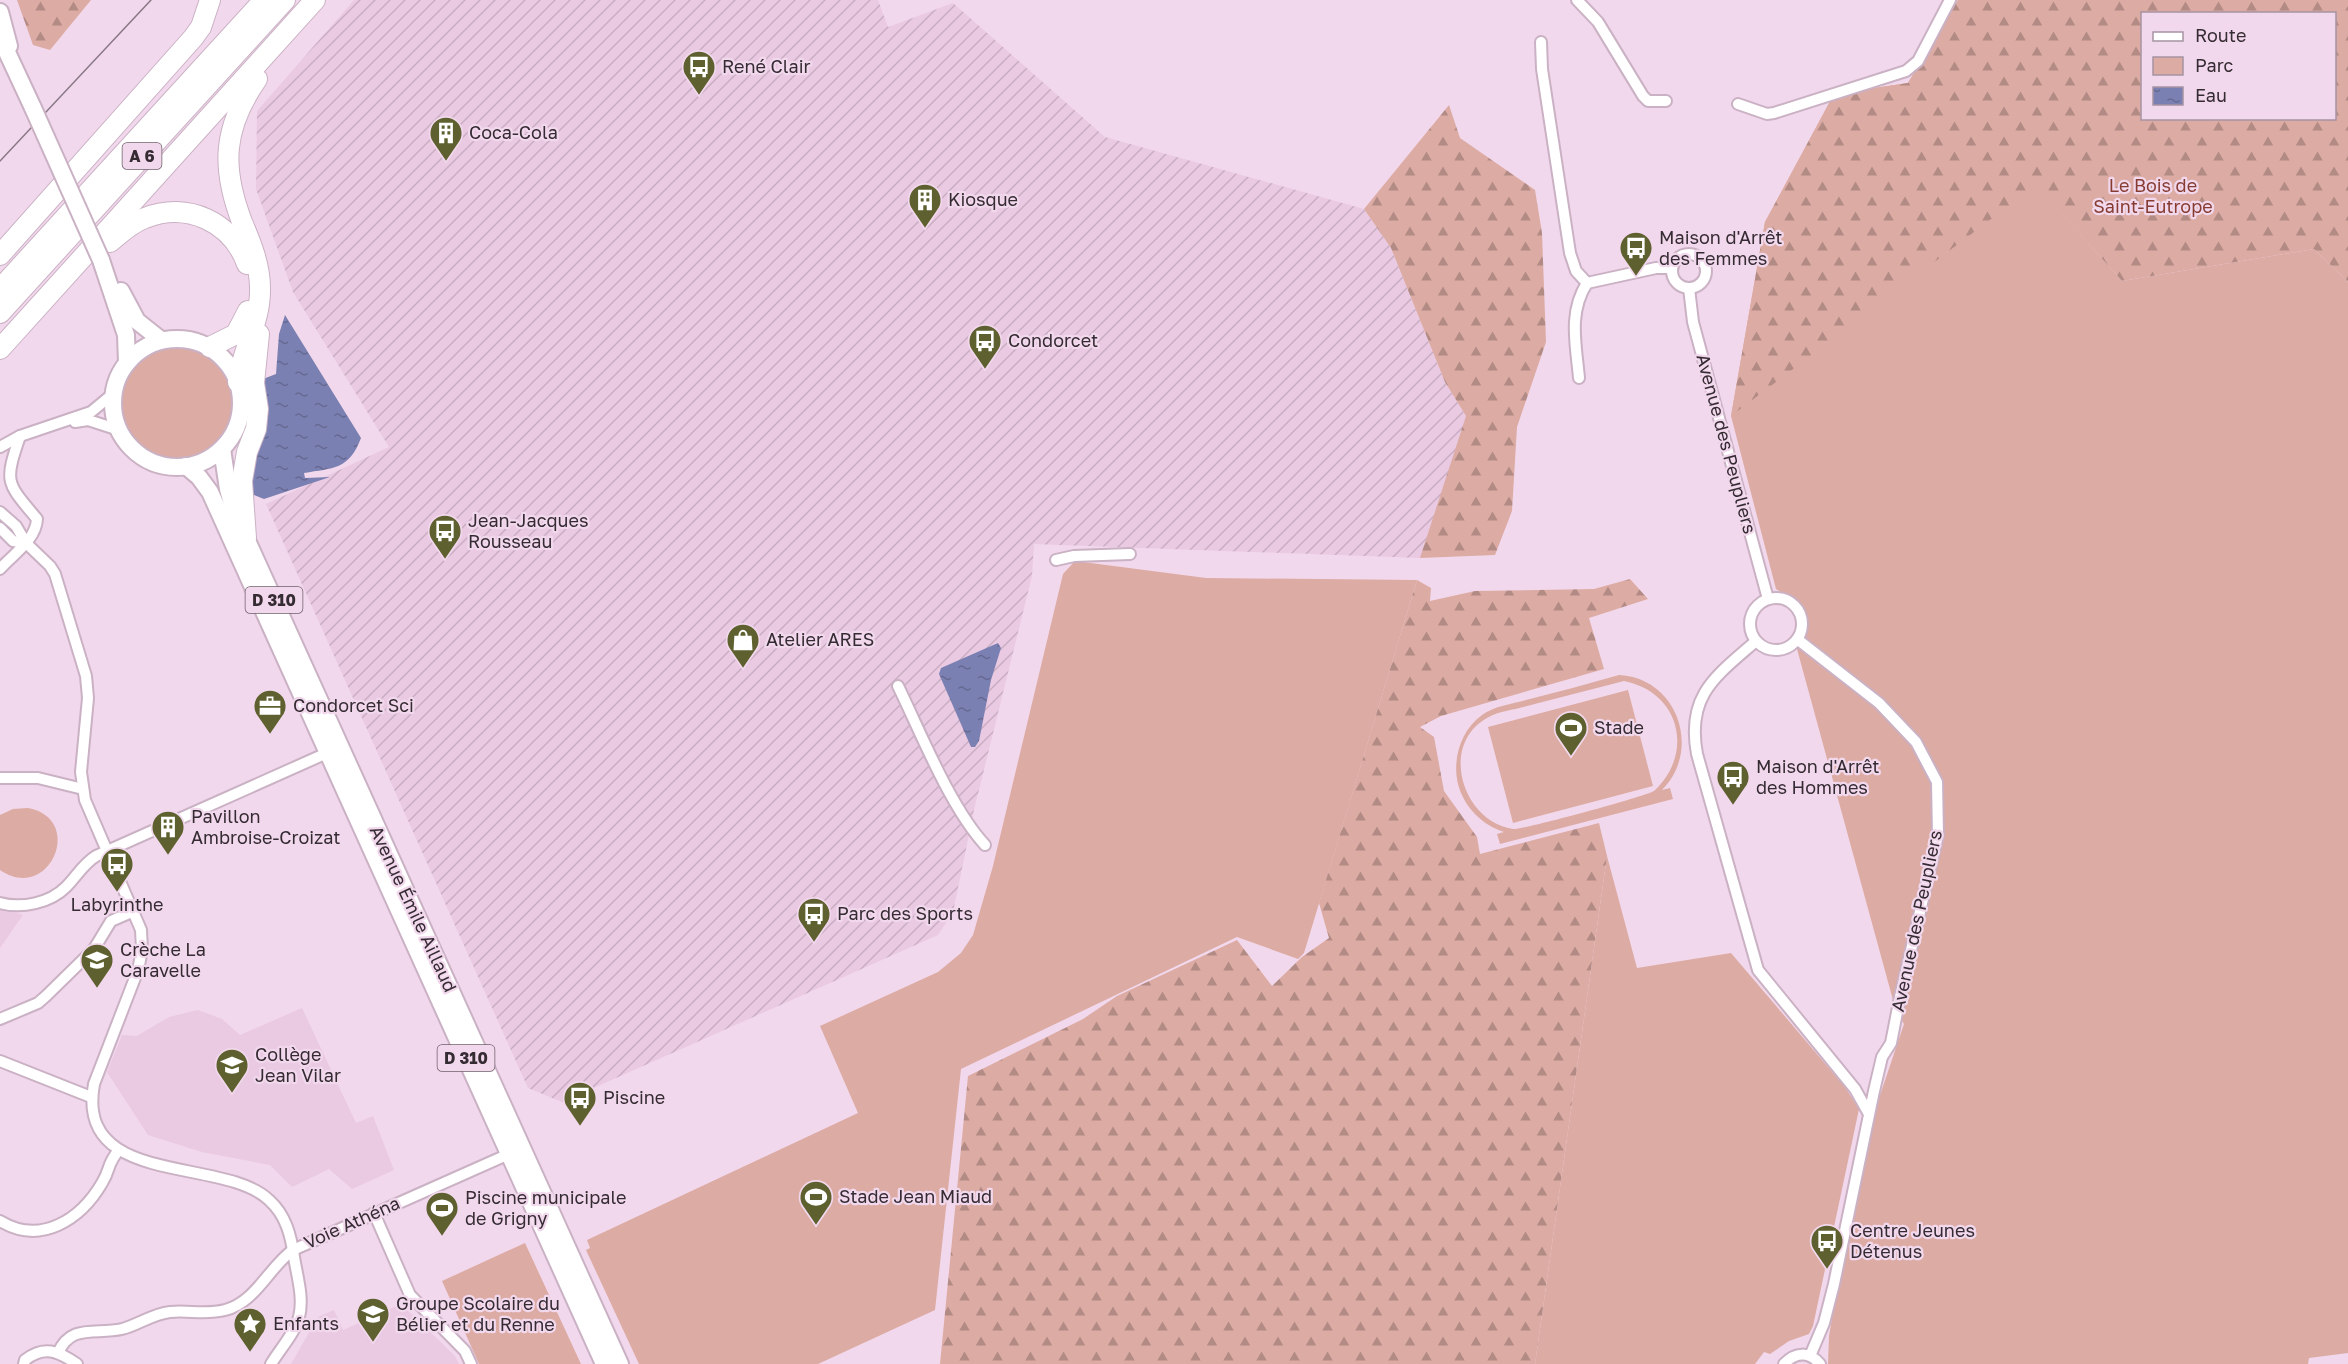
<svg xmlns="http://www.w3.org/2000/svg" width="2348" height="1364" font-family="'Golos Text',sans-serif">
  <style>
    .built { fill: #eac9e2 }
    .industrial { fill: url(#industrial-furrows) }
    .green { fill: #dcaba3; fill-rule: evenodd }
    .forest { fill: url(#forest-firs); fill-rule: evenodd }
    .water { fill: url(#water-ripples) }
    .lines { fill: none; stroke-linecap: round; stroke-linejoin: round }
    .street-casing { stroke: #cab1c4; stroke-width: 14 }
    .primary-casing { stroke: #cab1c4; stroke-width: 20 }
    .highway-casing { stroke: #cab1c4; stroke-width: 22 }
    .street { stroke: #fff; stroke-width: 10 }
    .primary { stroke: #fff; stroke-width: 16 }
    .highway { stroke: #fff; stroke-width: 20 }
    .tram { stroke: #887784; stroke-width: 1.5 }
    .primary-bridge-casing { stroke: #cab1c4; stroke-width: 20; stroke-linecap: butt }
    .primary-bridge { stroke: #fff; stroke-width: 16 }
    .labels { text-anchor: middle; stroke-width: 4.5; stroke-linejoin: round; paint-order: stroke }
    .shield { fill: #f2d8ec; stroke: #6e5f6a; stroke-width: 1.5 }
    .shield-label { font-size: 16px; font-weight: bold; fill: #352b33 }
    .poi-label { font-size: 18px; fill: #352b33; stroke: #f2d8ec; text-anchor: start }
    .park-label { font-size: 18px; fill: #873c32; stroke: #f2d8ec }
    .street-label { font-size: 18px; fill: #352b33; stroke: #f2d8ec }
  </style>
  <defs>
    <pattern id="industrial-furrows" width="10" height="10" patternUnits="userSpaceOnUse" patternTransform="scale(1.5)"><rect width="10" height="10" fill="#eac9e2"/><path d="M-1 1l2-2M0 10L10 0M9 11l2-2" fill="none" stroke="#c9adc2"/></pattern>
    <pattern id="forest-firs" width="22" height="20" patternUnits="userSpaceOnUse" patternTransform="scale(1.5)"><rect width="22" height="20" fill="#dcaba3"/><path d="M5 1l3.5 6h-7zM16 11l3.5 6h-7z" fill="#b38b85"/></pattern>
    <pattern id="water-ripples" width="26" height="14" patternUnits="userSpaceOnUse" patternTransform="scale(1.5)"><rect width="26" height="14" fill="#7a80b2"/><path d="M2 4q2-2 4 0t4 0M15 11q2-2 4 0t4 0" fill="none" stroke="#656991"/></pattern>
  </defs>
  <rect width="100%" height="100%" fill="#f2d8ec"/>
  <g class="built">
    <polygon points="0,907 23,915 0,948"/>
    <polygon points="302,1008 356,1123 373,1116 394,1170 352,1189 329,1169 292,1187 270,1165 202,1152 148,1135 107,1072 122,1035 137,1036 169,1017 198,1010 222,1019 240,1035"/>
    <polygon points="401,1304 455,1356 459,1364 291,1364 318,1317 334,1310 343,1330"/>
  </g>
  <polygon class="industrial" points="354,0 878,0 888,27 953,3 1105,137 1364,209 1391,248 1445,382 1466,416 1428,550 1420,558 1034,544 1032,576 974,810 953,912 938,935 562,1102 528,1088 266,504 389,447 293,292 256,189 257,111"/>
  <g class="green">
    <polygon points="1958,0 2025,172 2122,281 2314,249 2348,282 2348,1353 2309,1358 2308,1364 1828,1364 1829,1336 1837,1288 1871,1122 1904,1024 1896,1011 1797,649 1806,628 1800,604 1776,589 1731,416 1765,222 1834,94 1908,83"/>
    <circle cx="177" cy="401" r="58"/>
    <polygon points="1075,561 1206,578 1417,580 1304,953 1298,959 1237,937 961,1069 935,1310 818,1364 639,1364 586,1250 590,1248 587,1240 858,1113 820,1026 938,972 961,953 973,935 993,866 1063,574"/>
    <path d="M1619 675C1678 678 1702 750 1662 790L1670 788 1673 799 1500 844 1497 834 1504 832C1482 825 1464 807 1458 784 1452 759 1461 730 1482 715 1494 706 1512 704 1526 700 1557 692 1588 684 1619 675ZM1624 681C1680 692 1695 753 1654 791 1643 797 1523 830 1513 829 1462 821 1439 745 1487 718 1498 711 1515 710 1527 706 1559 698 1592 689 1624 681Z"/>
    <polygon points="1628,690 1653,786 1513,823 1488,727"/>
    <path d="M28 808C86 819 49 904 0 870V815L13 809Z"/>
    <polygon points="1607,856 1637,968 1731,953 1845,1087 1859,1109 1813,1326 1809,1334 1789,1341 1770,1354 1764,1352 1755,1364 1535,1364"/>
    <polygon points="525,1243 581,1364 479,1364 442,1281"/>
  </g>
  <g class="forest">
    <polygon points="17,0 91,0 50,50 33,45"/>
    <path d="M1958 0H2348V282L2314 249 2122 281 2036 185 1731 416 1765 222 1834 94 1908 83ZM2142 14H2334V118H2142Z"/>
    <polygon points="1449,105 1460,138 1535,190 1542,233 1546,342 1517,427 1512,511 1495,555 1420,558 1466,416 1445,382 1391,248 1364,209"/>
    <polygon points="1630,579 1648,599 1589,618 1604,669 1441,716 1420,727 1434,737 1444,791 1477,837 1480,854 1599,823 1607,856 1535,1364 940,1364 968,1076 1083,1019 1117,996 1237,940 1272,986 1302,957 1329,938 1319,903 1417,580 1431,588 1430,601 1475,591 1594,589"/>
  </g>
  <g class="water">
    <path d="M285 315 361 438C349 470 333 468 304 473L305 478 330 477 264 499 249 493 248 483 268 408 263 379 276 374 279 334Z"/>
    <polygon points="998,643 1001,648 991,680 979,741 975,747 971,747 939,674 941,668"/>
  </g>
  <g class="lines">
    <g class="street-casing">
      <g id="street">
        <polyline points="1577,0 1598,22 1643,96 1648,101 1666,101"/>
        <polyline points="1541,42 1542,69 1570,253 1576,271 1587,283"/>
        <polyline points="1738,104 1767,114 1774,113 1906,71 1918,61 1950,0"/>
        <circle cx="1689" cy="271" r="17"/>
        <polyline points="1587,283 1656,268 1672,268"/>
        <polyline points="1689,288 1693,322 1768,599"/>
        <path d="M1579 378C1576 344 1568 313 1587 283"/>
        <polyline points="75,422 88,420 119,430"/>
        <polyline points="0,447 20,436 91,412 114,393"/>
        <path d="M0 512 16 526 26 543 50 566 55 574 86 676 88 698 81 772 85 800 141 930 142 950 138 970 94 1084C75 1188 223 1156 269 1200 286 1215 291 1236 294 1257 297 1276 304 1298 299 1317 295 1333 280 1349 271 1364"/>
        <polyline points="0,528 13,541 26,543"/>
        <polyline points="1056,560 1074,556 1130,554"/>
        <path d="M0 569C13 554 36 540 37 519 6 482 4 483 20 436"/>
        <circle cx="1776" cy="624" r="26"/>
        <polyline points="1797,639 1879,703 1916,742 1937,782 1938,835 1900,997 1891,1043 1882,1057 1874,1091 1834,1284 1824,1323 1810,1356"/>
        <path d="M1756 641C1716 676 1686 695 1697 754L1758 970 1855 1089 1869 1114"/>
        <path d="M898 686C921 733 950 807 985 845"/>
        <polyline points="0,778 38,778 83,789"/>
        <path d="M0 903C22 909 50 903 66 887 77 876 83 864 96 856L327 753"/>
        <polyline points="0,1019 38,1003 46,996 94,949 111,921 134,911"/>
        <polyline points="0,1061 91,1097"/>
        <polyline points="374,1213 410,1295 465,1351 471,1364"/>
        <path d="M0 1221C41 1246 81 1219 102 1183 111 1169 106 1165 119 1150"/>
        <path d="M58 1353C71 1323 96 1335 122 1329 138 1325 152 1314 170 1312 188 1310 206 1315 225 1310 256 1302 269 1267 293 1250L509 1154"/>
        <path d="M24 1364 25 1360C44 1345 58 1351 77 1364"/>
        <path d="M1784 1364C1795 1352 1809 1351 1820 1364"/>
      </g>
    </g>
    <g class="primary-casing">
      <g id="primary">
        <polyline points="0,12 9,46"/>
        <polyline points="0,37 33,108"/>
        <polyline points="101,260 126,335 127,363"/>
        <polyline points="121,291 137,321 161,340"/>
        <circle cx="177" cy="403" r="64"/>
        <polyline points="222,449 228,489 235,514 620,1364"/>
        <polyline points="186,466 199,477 210,492 604,1364"/>
      </g>
    </g>
    <g class="highway-casing">
      <g id="highway">
        <path d="M110 242C121 233 131 223 145 218 187 201 232 222 247 264"/>
        <polyline points="0,255 193,38 201,27 210,0"/>
        <polyline points="0,289 264,0"/>
        <polyline points="0,313 285,0"/>
        <polyline points="210,347 236,334 248,311"/>
        <polyline points="0,349 315,0"/>
        <path d="M238 382C242 350 261 321 260 288 260 265 251 243 242 222 221 167 223 128 257 79"/>
        <polyline points="246,538 242,481 247,452 256,429 258,409 254,383 259,334"/>
      </g>
    </g>
    <use href="#street" class="street"/>
    <use href="#primary" class="primary"/>
    <use href="#highway" class="highway"/>
    <polyline class="tram" points="0,161 151,0"/>
    <g class="primary-bridge-casing">
      <polyline id="primary-bridge" points="33,108 101,260"/>
    </g>
    <use href="#primary-bridge" class="primary-bridge"/>
  </g>
  <defs>
    <g id="bus-pin" transform="scale(1.725)"><path d="M0 17L-7.5 6A9.5 9.5 0 1 1 7.5 6Z" fill="#5e612f" stroke="#f2d8ec"/><path d="M-5-6H5V4H4V6H2V4H-2V6H-4V4H-5ZM-3.5-4V0h7V-4ZM-3.5 1.2v1.5H-2V1.2ZM2 1.2v1.5H3.5V1.2Z" fill="#fff"/></g>
    <g id="building-pin" transform="scale(1.725)"><path d="M0 17L-7.5 6A9.5 9.5 0 1 1 7.5 6Z" fill="#5e612f" stroke="#f2d8ec"/><path d="M-4-6H4V6H1V3H-1V6H-4ZM-2.5-4.3h1.7v1.8h-1.7ZM.8-4.3h1.7v1.8H.8ZM-2.5-1h1.7V.8h-1.7ZM.8-1h1.7V.8H.8Z" fill="#fff"/></g>
    <g id="shop-pin" transform="scale(1.725)"><path d="M0 17L-7.5 6A9.5 9.5 0 1 1 7.5 6Z" fill="#5e612f" stroke="#f2d8ec"/><path d="M-5-2.5h2.3a2.7 3.5 0 0 1 5.4 0H5L5.5 6h-11ZM-1.5-2.5h3a1.5 2.3 0 0 0-3 0Z" fill="#fff"/></g>
    <g id="office-pin" transform="scale(1.725)"><path d="M0 17L-7.5 6A9.5 9.5 0 1 1 7.5 6Z" fill="#5e612f" stroke="#f2d8ec"/><path d="M-6-3h4V-5.5h4V-3h4V5H-6ZM-1-4.5V-3h2v-1.5ZM-6 0V1H6V0Z" fill="#fff"/></g>
    <g id="stadium-pin" transform="scale(1.725)"><path d="M0 17L-7.5 6A9.5 9.5 0 1 1 7.5 6Z" fill="#5e612f" stroke="#f2d8ec"/><path d="M0-5a6.5 5 0 1 0 0 10a6.5 5 0 1 0 0-10ZM-3.5-1.8h7v3.6h-7Z" fill="#fff"/></g>
    <g id="school-pin" transform="scale(1.725)"><path d="M0 17L-7.5 6A9.5 9.5 0 1 1 7.5 6Z" fill="#5e612f" stroke="#f2d8ec"/><path d="M0-5L7-2L0 1L-7-2ZM-4 1L0 2.5L4 1V4Q0 6-4 4Z" fill="#fff"/></g>
    <g id="sight-pin" transform="scale(1.725)"><path d="M0 17L-7.5 6A9.5 9.5 0 1 1 7.5 6Z" fill="#5e612f" stroke="#f2d8ec"/><path d="M0-6L1.8-2.2L6-1.7L2.9 1.2L3.7 5.4L0 3.3L-3.7 5.4L-2.9 1.2L-6-1.7L-1.8-2.2Z" fill="#fff"/></g>
  </defs>
  <g fill-rule="evenodd">
    <use href="#bus-pin" x="699" y="67"/>
    <use href="#building-pin" x="446" y="133"/>
    <use href="#building-pin" x="925" y="200"/>
    <use href="#bus-pin" x="1636" y="248"/>
    <use href="#bus-pin" x="985" y="341"/>
    <use href="#bus-pin" x="445" y="531"/>
    <use href="#shop-pin" x="743" y="640"/>
    <use href="#office-pin" x="270" y="706"/>
    <use href="#stadium-pin" x="1571" y="728"/>
    <use href="#bus-pin" x="1733" y="777"/>
    <use href="#building-pin" x="168" y="827"/>
    <use href="#bus-pin" x="117" y="864"/>
    <use href="#bus-pin" x="814" y="914"/>
    <use href="#school-pin" x="97" y="960"/>
    <use href="#school-pin" x="232" y="1065"/>
    <use href="#bus-pin" x="580" y="1098"/>
    <use href="#stadium-pin" x="816" y="1197"/>
    <use href="#stadium-pin" x="442" y="1208"/>
    <use href="#bus-pin" x="1827" y="1241"/>
    <use href="#school-pin" x="373" y="1314"/>
    <use href="#sight-pin" x="250" y="1324"/>
  </g>
  <g class="labels">
    <g class="shield">
      <rect x="122.5" y="143" width="39" height="26" rx="4.5"/>
      <rect x="245.5" y="587" width="57" height="26" rx="4.5"/>
      <rect x="437.5" y="1045" width="57" height="26" rx="4.5"/>
    </g>
    <g class="shield-label">
      <text x="142" y="162">A 6</text>
      <text x="274" y="606">D 310</text>
      <text x="466" y="1064">D 310</text>
    </g>
    <g class="poi-label">
      <text x="722" y="73">René Clair</text>
      <text x="469" y="139">Coca-Cola</text>
      <text x="948" y="206">Kiosque</text>
      <text x="1659" y="244">Maison d'Arrêt<tspan x="1659" dy="21">des Femmes</tspan></text>
      <text x="1008" y="347">Condorcet</text>
      <text x="468" y="527">Jean-Jacques<tspan x="468" dy="21">Rousseau</tspan></text>
      <text x="766" y="646">Atelier ARES</text>
      <text x="293" y="712">Condorcet Sci</text>
      <text x="1594" y="734">Stade</text>
      <text x="1756" y="773">Maison d'Arrêt<tspan x="1756" dy="21">des Hommes</tspan></text>
      <text x="191" y="823">Pavillon<tspan x="191" dy="21">Ambroise-Croizat</tspan></text>
      <text x="117" y="911" text-anchor="middle">Labyrinthe</text>
      <text x="837" y="920">Parc des Sports</text>
      <text x="120" y="956">Crèche La<tspan x="120" dy="21">Caravelle</tspan></text>
      <text x="255" y="1061">Collège<tspan x="255" dy="21">Jean Vilar</tspan></text>
      <text x="603" y="1104">Piscine</text>
      <text x="839" y="1203">Stade Jean Miaud</text>
      <text x="465" y="1204">Piscine municipale<tspan x="465" dy="21">de Grigny</tspan></text>
      <text x="1850" y="1237">Centre Jeunes<tspan x="1850" dy="21">Détenus</tspan></text>
      <text x="396" y="1310">Groupe Scolaire du<tspan x="396" dy="21">Bélier et du Renne</tspan></text>
      <text x="273" y="1330">Enfants</text>
    </g>
    <g class="park-label">
      <text x="2153" y="192">Le Bois de<tspan x="2153" dy="21">Saint-Eutrope</tspan></text>
    </g>
    <g class="street-label">
      <text transform="translate(1726 444) rotate(75)" y="6">Avenue des Peupliers</text>
      <text transform="translate(413 909) rotate(65)" y="6">Avenue Émile Aillaud</text>
      <text transform="translate(1917 921) rotate(-78)" y="6">Avenue des Peupliers</text>
      <text transform="translate(352 1223) rotate(-24)" y="6">Voie Athéna</text>
    </g>
  </g>
  <rect x="2141" y="12" width="195" height="108" fill="#f2d8ec" stroke="#a693a2" stroke-width="1.5"/>
  <rect x="2153" y="32" width="30" height="9" fill="#ffffff" stroke="#a693a2" stroke-width="1.5"/>
  <text x="2195" y="42" font-size="18" fill="#352b33">Route</text>
  <rect x="2153" y="57" width="30" height="18" fill="#dcaba3" stroke="#a693a2" stroke-width="1.5"/>
  <text x="2195" y="72" font-size="18" fill="#352b33">Parc</text>
  <rect x="2153" y="87" width="30" height="18" fill="url(#water-ripples)" stroke="#a693a2" stroke-width="1.5"/>
  <text x="2195" y="102" font-size="18" fill="#352b33">Eau</text>
</svg>
